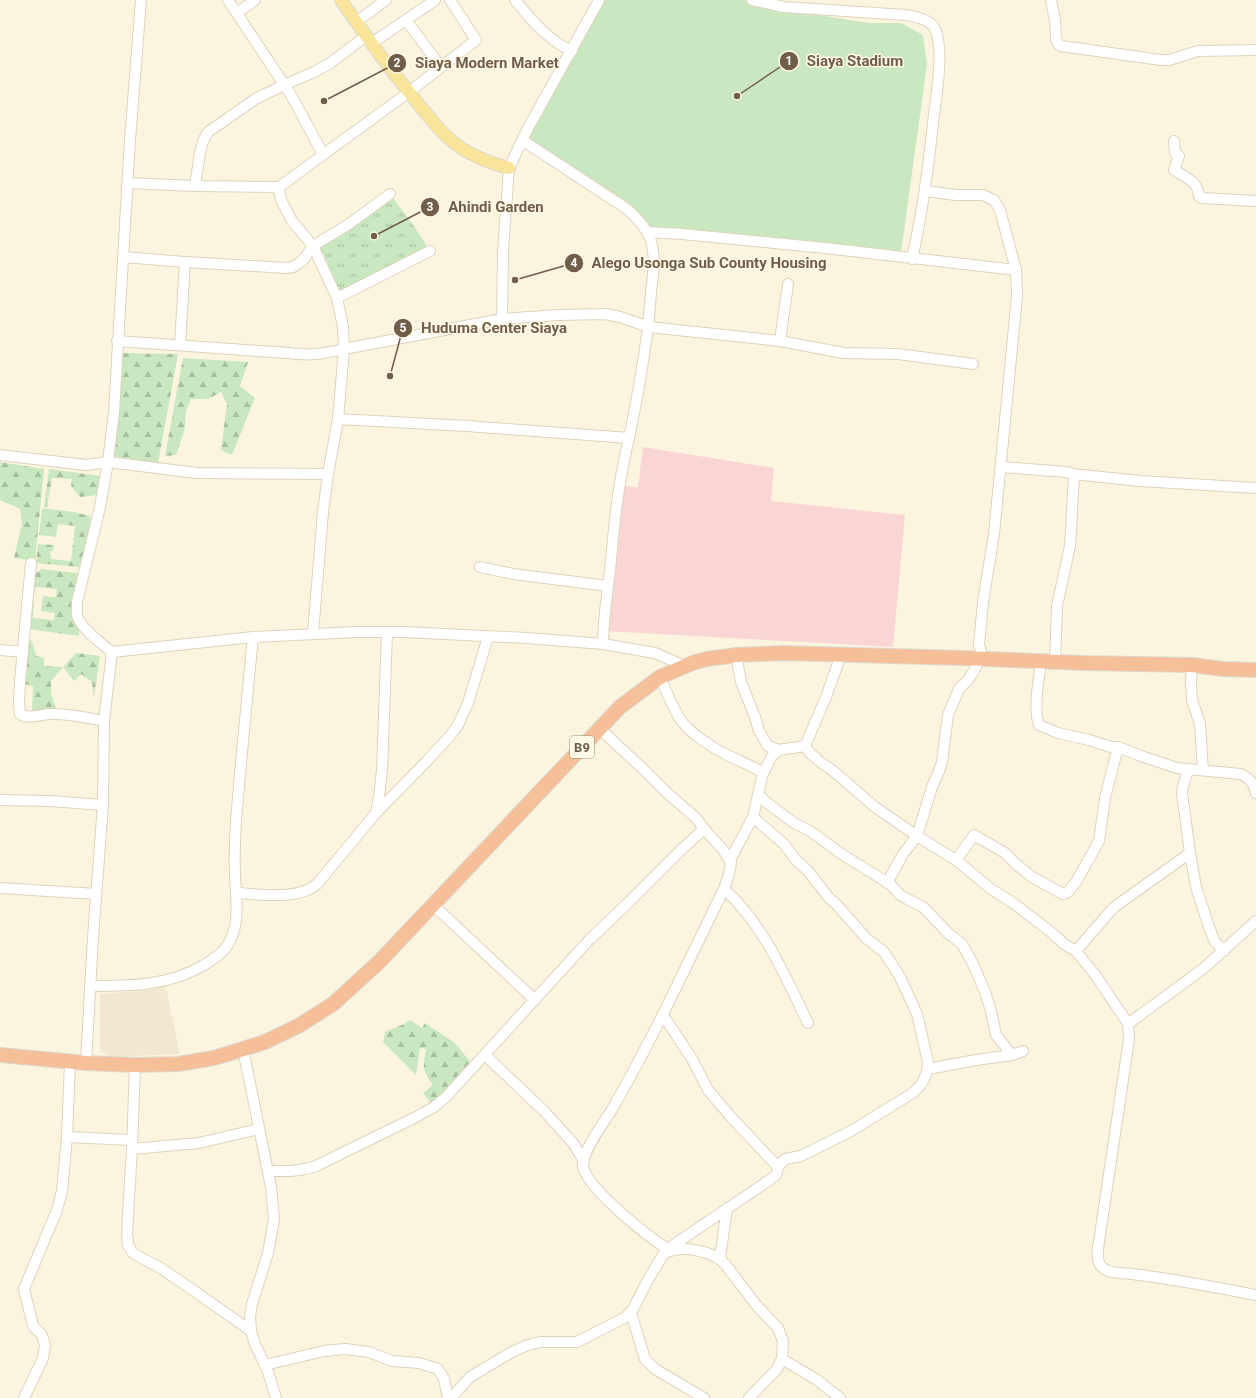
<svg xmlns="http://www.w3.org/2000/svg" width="1256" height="1398" font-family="Roboto,sans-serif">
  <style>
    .residential { fill: #f3e8cf }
    .medical { fill: #f9d5d3 }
    .forest { fill: url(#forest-firs) }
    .park { fill: url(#park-tufts) }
    .garden { fill: #c9e8bf }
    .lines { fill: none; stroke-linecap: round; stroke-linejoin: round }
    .minor-casing { stroke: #dfd2bc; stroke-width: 12 }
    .major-casing { stroke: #ddd8d3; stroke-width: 14 }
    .highway-casing { stroke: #ddd8d3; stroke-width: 16 }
    .minor { stroke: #fff; stroke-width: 10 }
    .major { stroke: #f9e599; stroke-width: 12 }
    .highway { stroke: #f5bf97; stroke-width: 14 }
    .labels { text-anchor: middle; stroke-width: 3; stroke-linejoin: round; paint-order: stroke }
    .shield { fill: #fff9e5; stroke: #9c8c77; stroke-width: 1 }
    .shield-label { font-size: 13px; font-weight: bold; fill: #715e48 }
    .leader { fill: none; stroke: #715e48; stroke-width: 1.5 }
    .callout-dot { fill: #715e48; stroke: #fff9e5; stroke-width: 1.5 }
    .mark-label { font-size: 12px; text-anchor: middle; font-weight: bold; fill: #fff }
    .callout-label { font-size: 15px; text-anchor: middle; font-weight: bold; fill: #715e48; stroke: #fff9e5; stroke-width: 3; stroke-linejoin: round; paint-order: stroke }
  </style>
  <defs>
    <pattern id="forest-firs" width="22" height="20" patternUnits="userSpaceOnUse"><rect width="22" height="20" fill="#c9e8bf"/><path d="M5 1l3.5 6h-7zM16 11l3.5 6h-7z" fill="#a8bf9d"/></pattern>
    <pattern id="park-tufts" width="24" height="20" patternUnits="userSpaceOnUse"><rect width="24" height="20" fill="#c9e8bf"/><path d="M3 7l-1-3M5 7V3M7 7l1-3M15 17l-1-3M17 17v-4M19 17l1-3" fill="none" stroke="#a8bf9d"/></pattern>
  </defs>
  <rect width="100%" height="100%" fill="#fbf5e0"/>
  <polygon class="residential" points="166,987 180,1054 112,1057 100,1051 100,994 141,991"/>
  <polygon class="medical" points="643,447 774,468 771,501 905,515 893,647 604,631 620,486 638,487"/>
  <g class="forest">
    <polygon points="117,353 178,354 158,463 112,458"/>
    <polygon points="183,358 248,362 240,386 255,398 232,455 221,450 227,404 221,392 208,399 191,399 186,411 185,428 176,455 165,456"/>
    <polygon points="0,462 44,469 35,561 14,558 22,524 20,509 0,500"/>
    <polygon points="49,469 101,476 98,495 80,497 71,486 72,479 52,478 47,507 44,507"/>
    <polygon points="42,508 74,512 90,516 92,533 79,567 36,563 38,544 54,545 53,551 50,551 51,559 71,561 75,526 58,524 56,537 39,535"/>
    <polygon points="41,569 84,574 79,636 27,629 30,601 34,601 33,618 54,620 55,613 41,611 43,596 56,597 57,589 36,587 33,599 30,599 32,577"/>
    <polygon points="28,639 32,641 36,656 44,658 44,666 63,667 76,653 100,656 94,698 92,682 81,674 74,681 63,667 51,681 51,693 57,711 32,711 33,686 24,684"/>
    <path d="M410 1020 422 1028 425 1023 455 1043 476 1069 432 1105 423 1093 433 1085C422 1070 423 1067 426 1049L420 1048 416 1075 383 1042 385 1032 404 1024Z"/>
  </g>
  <polygon class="park" points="390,194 414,226 430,251 341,296 313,246"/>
  <polygon class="garden" points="605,0 744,0 792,11 870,23 901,23 923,35 927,64 901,253 647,232 626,205 525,142"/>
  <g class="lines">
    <g class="minor-casing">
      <g id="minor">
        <path d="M141 0 130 140 114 412 108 462 100 507 77 602C77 607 76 613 78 618 83 630 102 644 112 652L253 637 356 632H404L527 638 603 644"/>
        <polyline points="228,0 291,95 323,154"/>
        <path d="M515 0C532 21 548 40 572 51"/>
        <path d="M752 0 784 7 906 15C916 17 930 19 935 29 944 48 937 93 934 114 929 163 923 211 912 259"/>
        <polyline points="1051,0 1055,21 1056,39 1058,44 1061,46 1161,60 1169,60 1198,51 1256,50"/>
        <polyline points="237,13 255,0"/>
        <polyline points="406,20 441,67"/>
        <polyline points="356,22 386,0"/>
        <polyline points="372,43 435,0"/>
        <path d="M522 140 627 209C637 218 647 228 651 241 656 257 653 275 651 292 648 342 639 390 629 438"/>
        <path d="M1174 141 1175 153 1179 156 1174 170C1185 177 1198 181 1199 196L1202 198 1256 201"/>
        <polyline points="128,183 195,186 279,187"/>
        <polyline points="195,186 200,153 203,141 208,132 257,98 284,85 314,72 329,64 366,36"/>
        <polyline points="926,191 956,195 983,195 994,200 1000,210 1016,270"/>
        <polyline points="647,232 682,234 825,248 1016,270 1017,296 994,534 983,602 979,645 981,651 979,660 975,669 968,680 959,689 948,715 942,762 939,771 932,787 917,836 903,854 887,883"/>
        <polyline points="123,257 185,262 286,268 293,267 298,264 303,260 313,246 349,224 390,194"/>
        <polyline points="337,298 430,251"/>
        <polyline points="502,319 558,315 605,314 620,317 649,327 780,341 788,284"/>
        <path d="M117 341 288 353C309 356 323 354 344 349L343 327 337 298 313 246 292 221 282 202 279 192V187L409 92 476 40 450 0"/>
        <polyline points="780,341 844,353 898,354 973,364"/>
        <polyline points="180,345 185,262"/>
        <path d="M338 419 467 426 629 438C618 483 614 525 610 571 607 595 603 620 603 644L655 653 685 666"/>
        <polyline points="0,455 86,465 108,462 197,473 328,474"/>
        <polyline points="1001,467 1067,472 1073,474 1074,477 1070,546 1057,606 1055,662"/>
        <polyline points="1073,474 1140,481 1256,488"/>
        <path d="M31 563 20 681 19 703 20 714C28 720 41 714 51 714 68 713 86 718 104 721"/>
        <polyline points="480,567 513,574 608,586"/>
        <polyline points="313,633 323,512 328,474 338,419 344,349 502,319 503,252 509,168 527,130 599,0"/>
        <polyline points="0,650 23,652"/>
        <polyline points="736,655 741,682 755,717 759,731 768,746 779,750"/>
        <path d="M1041 661C1039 680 1033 708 1039 725L1058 733 1089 740 1111 747H1118L1141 756 1177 768 1241 774C1250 779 1254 783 1256 793"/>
        <polyline points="1192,665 1191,682 1192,700 1200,724 1203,770"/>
        <path d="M660 677C666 691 672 706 680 719 688 732 713 748 727 755 739 761 751 765 763 773"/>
        <path d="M600 729 643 769 665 791 697 819 704 829 724 851 731 863 729 874 724 889C687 964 653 1039 611 1111 603 1124 583 1150 583 1165 584 1186 649 1238 668 1249"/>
        <polyline points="805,746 826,697 841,655"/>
        <polyline points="1188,770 1183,786 1182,793 1190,853 1196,887 1209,927 1215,942 1224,951"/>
        <polyline points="759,795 766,802 794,823 810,831 843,855 890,884 900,895 907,899 923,907 949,934 962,944 973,964 985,992 991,1011 996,1035 1012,1055"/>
        <polyline points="0,800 50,801 103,805"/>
        <polyline points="376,813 379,797 382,770 387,632"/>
        <path d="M730 860 753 817 763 773 772 756 779 750 805 746 811 754 819 761 832 770 875 807 917 836 956 860 991 889 1013 903 1051 932 1064 944 1076 951 1096 976 1125 1019 1128 1024 1129 1039 1100 1235C1099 1244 1094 1260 1102 1267 1109 1274 1123 1273 1132 1274 1173 1279 1215 1287 1256 1295"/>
        <polyline points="956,860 974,835 1005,853 1017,865 1032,877 1063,894 1067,893 1076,882 1099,841 1105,798 1118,747"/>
        <polyline points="0,888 96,894"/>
        <path d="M724 889C764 925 785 976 808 1023"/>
        <path d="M237 893C260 894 300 901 318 883L376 813 425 763 449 737 458 725 468 703 488 637"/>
        <polyline points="433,905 535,1000"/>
        <polyline points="1076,951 1113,908 1190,853"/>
        <path d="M90 986C130 986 169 986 204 965 212 960 222 954 227 946 242 923 235 897 235 872 234 855 235 838 236 821 241 760 247 698 253 637"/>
        <polyline points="663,1015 692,1059 708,1090 731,1117 778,1167"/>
        <polyline points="1128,1024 1204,968 1256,921"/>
        <polyline points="243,1049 271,1187 274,1219 268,1253 252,1304 250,1316 251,1331 255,1344 268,1372 276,1398"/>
        <polyline points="485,1055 544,1111 573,1143 584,1161"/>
        <polyline points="86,1063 93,937 103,805 104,721 112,652"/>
        <path d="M135 1065 132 1149 127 1233 128 1245 133 1253C144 1260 157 1265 168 1273 196 1292 223 1311 251 1331"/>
        <polyline points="928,1069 976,1060 1012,1055 1023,1051"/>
        <polyline points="67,1137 132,1140"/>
        <polyline points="132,1149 199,1143 259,1129"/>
        <path d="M268 1171C284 1171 300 1172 316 1166L416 1117 434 1107 446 1097 590 939 628 903 683 848 704 829"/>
        <path d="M667 1252C683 1245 713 1251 725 1264L757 1306 778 1328 783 1341 782 1359 777 1369 749 1398"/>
        <polyline points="720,1258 727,1208"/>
        <polyline points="631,1313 645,1359 655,1369 704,1398"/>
        <polyline points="782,1359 817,1380 840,1398"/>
        <polyline points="265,1365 324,1351 345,1349 369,1352 392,1361 419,1363 438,1369 444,1379 448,1398"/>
        <polyline points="24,1398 43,1358 45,1346 42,1335 33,1326 24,1289 57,1210 62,1191 67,1137 70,1062"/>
        <path d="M451 1398 470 1377 510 1353 525 1346 540 1342H577L626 1317 633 1309 650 1276 665 1252 672 1246 768 1181 776 1175 777 1172 778 1167 785 1159 801 1156 851 1131 911 1094C922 1086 928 1076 928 1062L917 1014 900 977 884 952 866 938 837 905 829 898 808 871 796 860 784 844 753 817"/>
      </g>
    </g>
    <g class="major-casing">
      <path id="major" d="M341 0C366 37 393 73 421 107 431 119 440 132 452 141 467 154 490 163 509 168"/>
    </g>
    <g class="highway-casing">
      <polyline id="highway" points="0,1055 86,1063 135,1065 178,1064 214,1058 243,1049 265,1042 300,1025 333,1004 379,962 620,707 660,677 695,662 707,659 736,655 783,653 962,658 1083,663 1192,665 1223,669 1256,670"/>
    </g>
    <use href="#minor" class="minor"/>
    <use href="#major" class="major"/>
    <use href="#highway" class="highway"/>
  </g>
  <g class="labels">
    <rect class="shield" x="570" y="736" width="24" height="22" rx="3"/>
    <g class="shield-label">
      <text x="582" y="752">B9</text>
    </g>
  </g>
  <path class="leader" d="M737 96L789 61M324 101L397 63M374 236L430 207M515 280L574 263M390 376L403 328"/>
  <g class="callout-dot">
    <circle cx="737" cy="96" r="4"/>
    <circle cx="324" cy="101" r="4"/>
    <circle cx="374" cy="236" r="4"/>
    <circle cx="515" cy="280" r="4"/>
    <circle cx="390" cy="376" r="4"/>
    <circle cx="789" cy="61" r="10"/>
    <circle cx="397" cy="63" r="10"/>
    <circle cx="430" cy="207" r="10"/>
    <circle cx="574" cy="263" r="10"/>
    <circle cx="403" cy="328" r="10"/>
  </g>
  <g class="mark-label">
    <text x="789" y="65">1</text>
    <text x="397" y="67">2</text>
    <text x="430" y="211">3</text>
    <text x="574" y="267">4</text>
    <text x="403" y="332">5</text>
  </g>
  <g class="callout-label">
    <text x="855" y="66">Siaya Stadium</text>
    <text x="487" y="68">Siaya Modern Market</text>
    <text x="496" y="212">Ahindi Garden</text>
    <text x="709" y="268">Alego Usonga Sub County Housing</text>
    <text x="494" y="333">Huduma Center Siaya</text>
  </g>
</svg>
